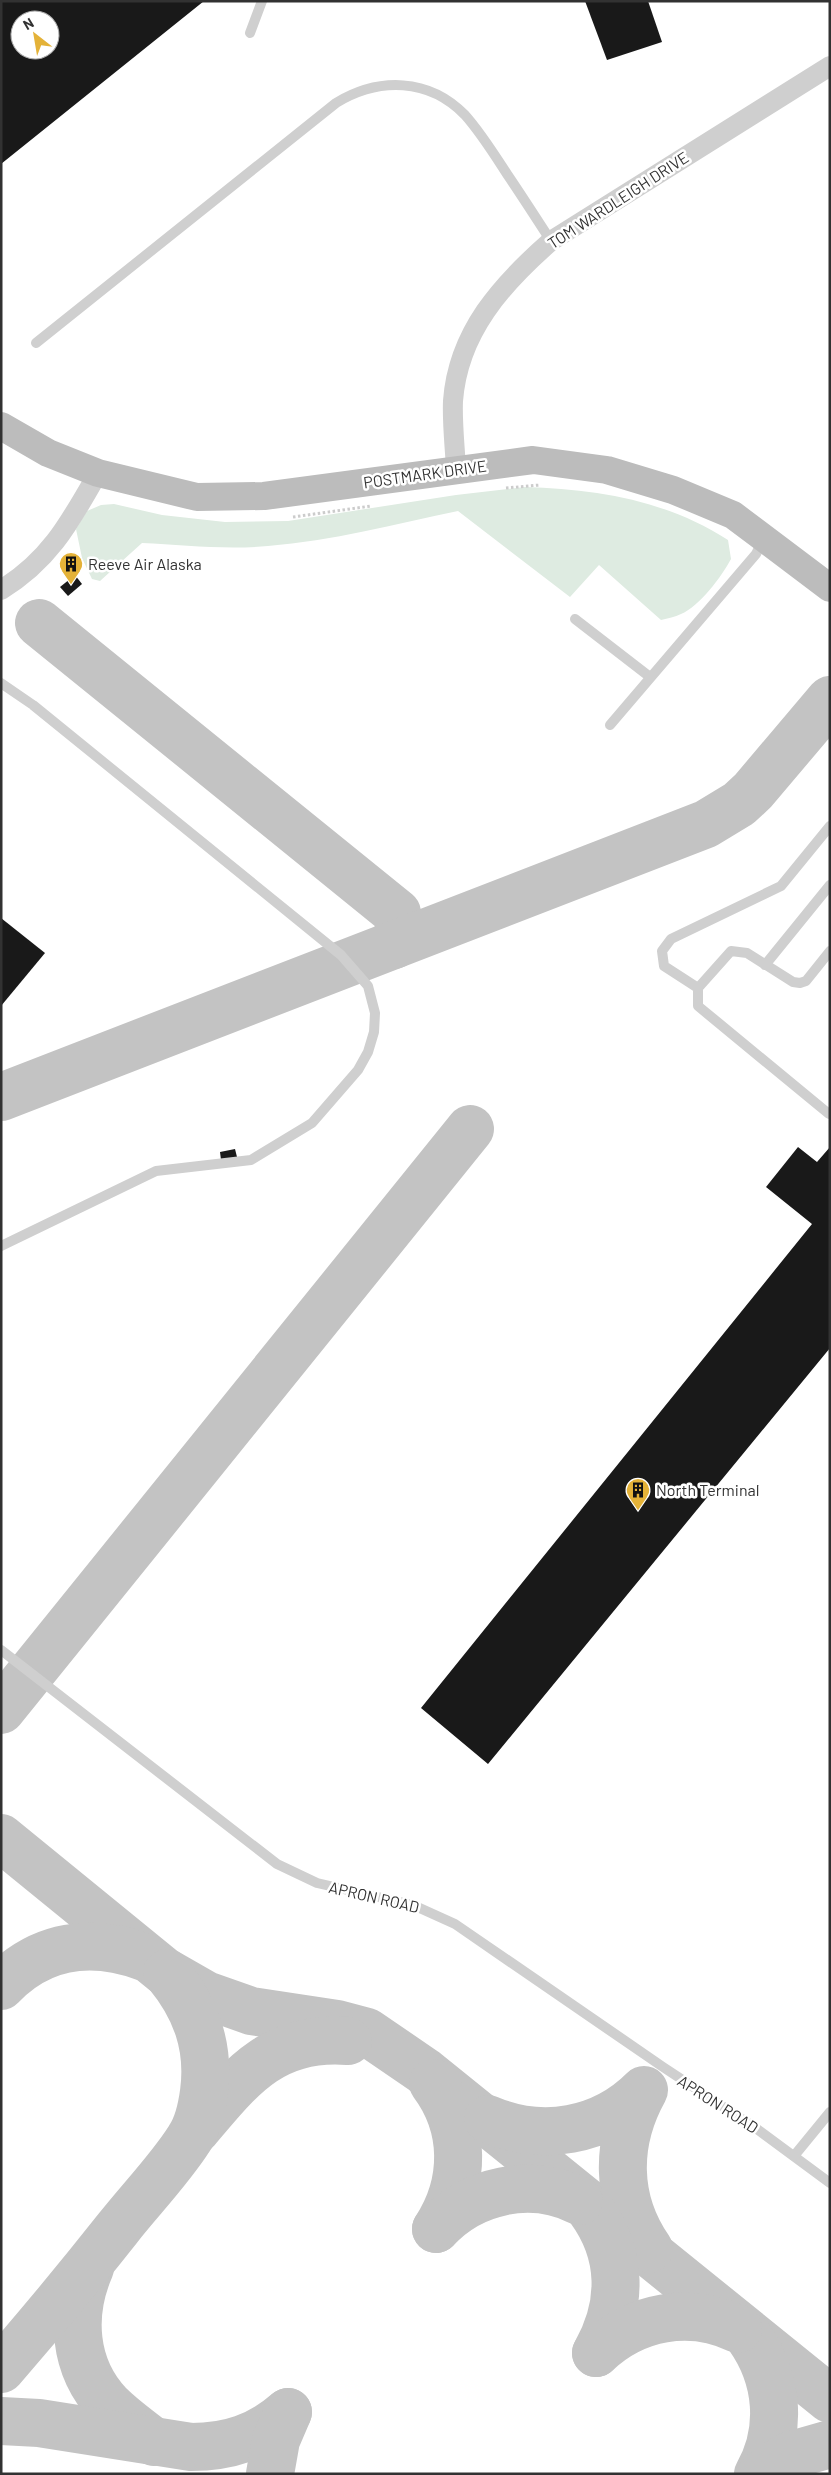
<svg xmlns="http://www.w3.org/2000/svg" width="831" height="2475" font-family="Barlow,sans-serif">
  <style>
    .green { fill: #deebe1 }
    .lines { fill: none; stroke-linecap: round; stroke-linejoin: round }
    .taxiway { stroke: #c3c3c3; stroke-width: 48 }
    .building { fill: #191919; fill-rule: evenodd }
    .path { stroke: #ccc; stroke-width: 3; stroke-dasharray: 2.5 2.5; stroke-linecap: butt }
    .lane { stroke: #cfcfcf; stroke-width: 10 }
    .street { stroke: #cfcfcf; stroke-width: 20 }
    .secondary { stroke: #bcbcbc; stroke-width: 28 }
    .labels { text-anchor: middle; stroke-width: 5; stroke-linejoin: round; paint-order: stroke }
    .street-label { font-size: 16px; fill: #323232; stroke: #fff }
    .poi-label { font-size: 16px; fill: #323232; stroke: #fff; text-anchor: start }
  </style>
  <rect width="100%" height="100%" fill="#fff"/>
  <path class="green" d="M525 487C596 489 666 500 728 540L731 559C722 576 699 607 681 614 675 617 668 618 661 620L599 565 570 597 458 511C395 524 332 541 268 546 226 550 183 545 142 543L100 581 92 579 82 558 76 529 87 511 101 505 114 504 162 515 225 522 288 521 456 495Z"/>
  <g class="lines">
    <g class="taxiway">
      <polyline points="39,623 397,913 400,934 394,945"/>
      <polyline points="1,1097 706,824 739,804 753,791 830,700"/>
      <polyline points="1,1710 470,1129"/>
      <polyline points="1,1838 164,1971 206,1995 251,2011 337,2024 367,2032 424,2071 830,2399"/>
      <path d="M1 1986C41 1944 92 1938 144 1957"/>
      <path d="M433 2083C466 2127 466 2183 436 2229"/>
      <path d="M488 2119C542 2142 602 2132 644 2090 615 2142 615 2200 649 2249"/>
      <path d="M196 2130C240 2078 272 2035 348 2041"/>
      <path d="M590 2209C623 2254 623 2305 596 2353"/>
      <path d="M436 2229C472 2190 531 2177 579 2201"/>
      <path d="M90 2268C70 2314 73 2367 109 2405 123 2419 139 2430 154 2442"/>
      <path d="M749 2337C778 2378 783 2430 758 2474"/>
      <path d="M596 2353C635 2316 690 2306 738 2329"/>
      <path d="M1 2369C41 2323 80 2276 118 2228 140 2200 170 2169 189 2139 198 2126 202 2107 204 2092 210 2046 196 2008 167 1973"/>
      <path d="M1 2421 39 2423 191 2447C229 2447 259 2437 288 2412"/>
      <polyline points="270,2474 276,2440 288,2412"/>
      <polyline points="762,2474 788,2456 830,2444"/>
    </g>
  </g>
  <g class="building">
    <path d="M1 1H204L1 164ZM20 20H50V50H20Z"/>
    <polygon points="585,1 648,1 662,42 607,60"/>
    <polygon points="75,575 82,584 68,596 60,587"/>
    <polygon points="1,918 45,953 1,1006"/>
    <polygon points="798,1147 817,1162 830,1147 830,1348 488,1764 421,1708 812,1224 766,1187"/>
    <polygon points="235,1149 237,1157 221,1160 220,1152"/>
  </g>
  <g class="lines">
    <g class="path">
      <polyline points="506,488 540,485"/>
      <polyline points="293,517 371,506"/>
    </g>
    <g class="lane">
      <polyline points="250,33 262,1"/>
      <path d="M36 343 336 103C379 77 429 78 465 115 481 133 494 154 507 174 522 196 536 218 551 241"/>
      <polyline points="575,619 650,677"/>
      <polyline points="1,683 33,705 341,955 368,986 375,1013 374,1032 368,1052 358,1070 312,1123 251,1160 156,1171 1,1246"/>
      <polyline points="610,725 756,554 763,540"/>
      <polyline points="765,965 830,885"/>
      <polyline points="698,988 731,951 747,953 793,982 800,983 806,981 830,951"/>
      <polyline points="829,1114 698,1006 698,988 664,966 662,951 671,939 781,886 830,826"/>
      <polyline points="1,1650 277,1864 317,1883 413,1905 455,1924 663,2067 757,2129 830,2183"/>
      <polyline points="794,2156 830,2112"/>
    </g>
    <g class="street">
      <path d="M456 470C455 447 452 423 453 401 458 332 502 284 551 241L830 66"/>
      <path d="M1 590C50 560 70 522 98 473"/>
    </g>
    <polyline class="secondary" points="1,426 48,453 98,473 197,497 264,496 533,460 607,470 673,490 733,515 830,588"/>
  </g>
  <defs>
    <g id="building-pin" transform="scale(1.25)"><path d="M0 17L-7.5 6A9.5 9.5 0 1 1 7.5 6Z" fill="#e4b238" stroke="#fff"/><path d="M-4-6H4V6H1V3H-1V6H-4ZM-2.5-4.3h1.7v1.8h-1.7ZM.8-4.3h1.7v1.8H.8ZM-2.5-1h1.7V.8h-1.7ZM.8-1h1.7V.8H.8Z" fill="#111"/></g>
  </defs>
  <g fill-rule="evenodd">
    <use href="#building-pin" x="71" y="564"/>
    <use href="#building-pin" x="638" y="1490"/>
  </g>
  <g class="labels">
    <g class="street-label">
      <text transform="translate(618 200) rotate(-33)" y="6">TOM WARDLEIGH DRIVE</text>
      <text transform="translate(425 474) rotate(-8)" y="6">POSTMARK DRIVE</text>
      <text transform="translate(374 1897) rotate(13)" y="6">APRON ROAD</text>
      <text transform="translate(718 2104) rotate(33)" y="6">APRON ROAD</text>
    </g>
    <g class="poi-label">
      <text x="88" y="570">Reeve Air Alaska</text>
      <text x="656" y="1496">North Terminal</text>
    </g>
  </g>
  <rect width="831" height="2475" fill="none" stroke="#323232" stroke-width="5"/>
  <g transform="translate(35 35) rotate(329)"><circle r="24" fill="#ffffff" stroke="#adadad"/>
  <path d="M0-4L9 19L0 12L-9 19Z" fill="#e4b238"/>
  <text y="-8" font-size="14" font-weight="bold" text-anchor="middle" fill="#323232">N</text>
  </g>
</svg>
